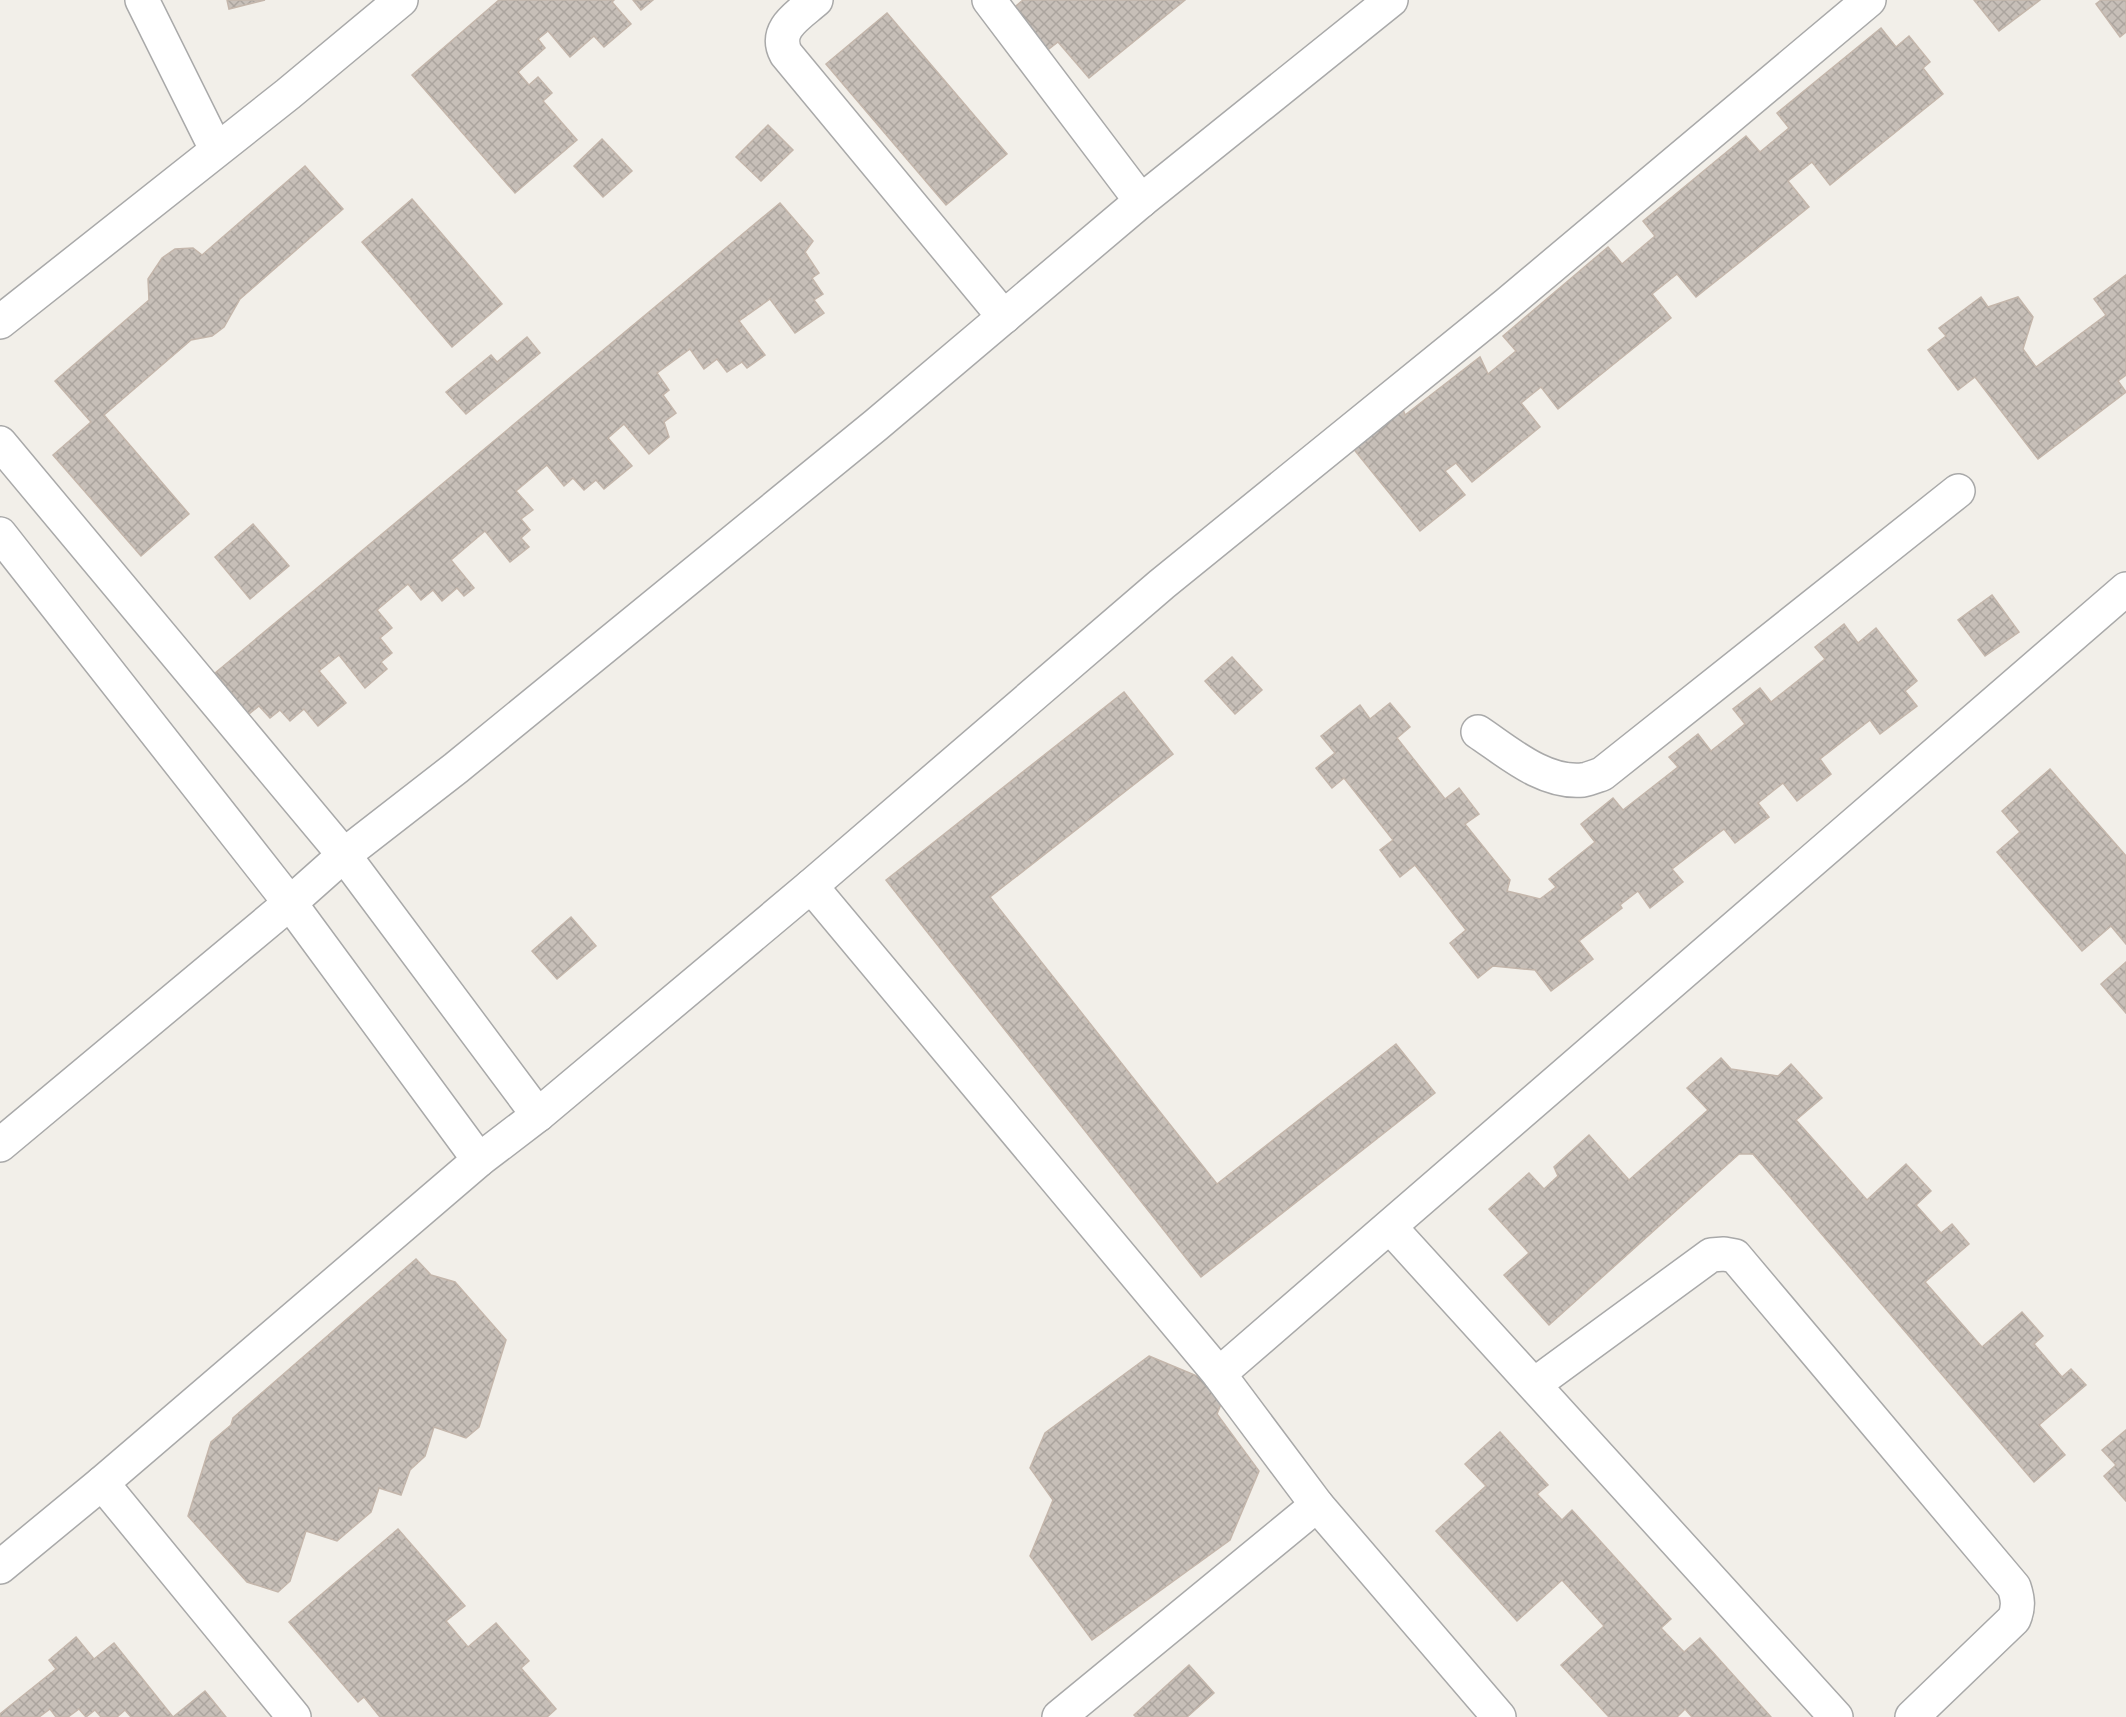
<svg xmlns="http://www.w3.org/2000/svg" width="2126" height="1717" font-family="'Noto Sans',sans-serif">
  <style>
    .building { fill: url(#building-cross-hatch); stroke: #c4b6ab; stroke-width: 1.5 }
    .lines { fill: none; stroke-linecap: round; stroke-linejoin: round }
    .minor-casing { stroke: #a9a9a9; stroke-width: 36 }
    .minor { stroke: #fff; stroke-width: 33 }
  </style>
  <defs>
    <pattern id="building-cross-hatch" width="8" height="8" patternUnits="userSpaceOnUse" patternTransform="scale(1.5)"><rect width="8" height="8" fill="#c7bfb8"/><path d="M0 0l8 8M0 8l8-8" fill="none" stroke="#aba49e"/></pattern>
  </defs>
  <rect width="100%" height="100%" fill="#f2efe9"/>
  <g class="building">
    <polygon points="227,0 265,0 229,9"/>
    <polygon points="499,0 614,0 612,2 631,24 604,47 594,36 570,57 548,31 538,39 545,48 518,72 529,85 538,77 552,93 543,101 577,140 515,193 412,75"/>
    <polygon points="633,0 653,0 641,10"/>
    <polygon points="1023,0 1185,0 1089,78 1058,42 1045,52 1010,11"/>
    <polygon points="1974,0 2040,0 1999,31"/>
    <polygon points="2101,0 2126,0 2126,32 2120,37 2096,4"/>
    <polygon points="887,13 1007,154 946,205 826,64"/>
    <polygon points="1881,28 1896,47 1909,36 1930,62 1923,68 1943,94 1830,185 1812,162 1788,181 1809,207 1696,297 1677,274 1652,294 1671,318 1558,409 1541,387 1521,403 1540,427 1472,482 1456,463 1445,471 1465,495 1420,531 1348,442 1400,400 1405,415 1480,357 1488,374 1516,351 1503,336 1608,247 1622,264 1655,236 1643,221 1746,136 1760,152 1789,128 1777,113"/>
    <polygon points="768,125 793,150 761,181 736,157"/>
    <polygon points="602,139 632,171 603,197 574,166"/>
    <polygon points="305,166 343,209 240,299 224,327 212,336 191,340 104,415 189,514 141,556 53,455 91,422 55,381 149,300 148,279 162,258 175,249 193,248 202,255"/>
    <polygon points="412,199 502,304 452,347 362,242"/>
    <polygon points="780,203 813,241 805,252 819,273 812,278 823,294 814,300 824,313 795,333 770,299 739,321 765,355 747,368 742,362 727,372 717,359 704,369 690,349 657,373 669,390 663,395 676,413 664,422 669,437 649,454 624,424 608,438 632,466 604,489 596,480 584,490 573,478 564,486 547,465 516,491 533,510 521,519 530,530 521,538 529,547 510,562 485,531 451,560 474,588 464,596 457,588 442,601 433,590 421,600 408,584 377,610 392,628 380,638 392,653 381,662 387,669 365,688 339,655 319,671 346,703 318,726 304,709 290,721 280,710 270,718 259,706 249,714 215,673"/>
    <polygon points="2126,275 2126,375 2118,381 2126,392 2038,459 1975,377 1958,390 1928,350 1946,336 1939,328 1981,297 1988,307 2018,297 2033,317 2023,349 2036,367 2106,315 2094,299"/>
    <polygon points="527,337 540,353 466,414 446,392 491,355 497,362"/>
    <polygon points="253,524 289,566 250,599 215,557"/>
    <polygon points="1992,595 2019,632 1985,656 1958,620"/>
    <polygon points="1844,624 1858,643 1876,628 1917,681 1905,691 1917,706 1880,734 1870,720 1820,759 1831,774 1797,801 1783,783 1758,803 1769,817 1735,843 1724,829 1672,869 1683,882 1650,908 1638,891 1620,905 1622,908 1579,941 1593,959 1551,991 1535,970 1493,966 1478,978 1450,943 1466,930 1415,865 1400,877 1380,850 1393,840 1344,778 1332,788 1316,768 1335,753 1321,736 1360,705 1370,719 1390,703 1410,727 1397,738 1445,799 1459,788 1479,814 1465,824 1510,880 1507,891 1540,899 1556,887 1549,879 1595,842 1581,824 1613,798 1623,810 1678,767 1669,757 1698,734 1711,751 1745,724 1733,709 1760,688 1771,702 1825,659 1815,647"/>
    <polygon points="1232,657 1262,690 1235,714 1205,681"/>
    <polygon points="1124,692 1173,754 990,897 1217,1184 1396,1044 1435,1093 1201,1277 886,880"/>
    <polygon points="2050,769 2126,856 2126,944 2111,926 2082,951 1997,852 2020,832 2002,811"/>
    <polygon points="571,917 596,946 557,979 532,951"/>
    <polygon points="2126,962 2126,1013 2101,984"/>
    <polygon points="1721,1058 1731,1069 1778,1076 1791,1064 1822,1098 1796,1120 1867,1200 1906,1164 1931,1191 1916,1205 1941,1233 1952,1224 1969,1244 1925,1282 1982,1347 2022,1312 2043,1336 2034,1344 2062,1377 2071,1369 2086,1385 2039,1425 2065,1455 2034,1482 1753,1154 1739,1154 1549,1325 1504,1275 1529,1253 1489,1209 1529,1173 1544,1189 1558,1176 1554,1167 1589,1135 1629,1180 1708,1110 1687,1088"/>
    <polygon points="416,1259 431,1275 455,1282 506,1340 479,1427 466,1438 434,1427 425,1456 410,1470 401,1495 379,1488 371,1512 337,1541 306,1531 290,1581 278,1592 247,1582 188,1516 211,1442 231,1425 233,1418"/>
    <polygon points="1149,1356 1202,1378 1221,1404 1217,1414 1259,1471 1230,1540 1092,1640 1030,1556 1053,1500 1030,1468 1045,1433"/>
    <polygon points="2126,1430 2126,1501 2104,1476 2116,1465 2102,1450"/>
    <polygon points="1500,1432 1548,1485 1537,1494 1562,1520 1572,1510 1671,1619 1661,1628 1684,1652 1700,1638 1771,1717 1692,1717 1685,1709 1677,1717 1609,1717 1561,1665 1604,1626 1562,1580 1517,1621 1436,1531 1486,1486 1465,1464"/>
    <polygon points="398,1529 465,1606 446,1621 468,1647 496,1623 529,1661 521,1668 556,1709 547,1717 380,1717 364,1697 358,1702 289,1622"/>
    <polygon points="76,1637 94,1659 114,1643 173,1717 205,1691 226,1717 131,1717 125,1710 117,1717 101,1717 95,1710 86,1717 79,1709 68,1717 56,1717 50,1709 39,1717 0,1717 0,1714 56,1669 49,1660"/>
    <polygon points="1189,1665 1214,1693 1187,1717 1136,1717 1134,1715"/>
  </g>
  <g class="lines">
    <g class="minor-casing">
      <g id="minor">
        <polyline points="142,0 216,149"/>
        <path d="M816 0C799 15 773 29 786 54L1004 317"/>
        <polyline points="989,0 1141,201"/>
        <polyline points="0,322 288,94 401,0"/>
        <polyline points="0,443 344,855 538,1115"/>
        <polyline points="0,534 290,903 479,1160"/>
        <path d="M1478 732C1508 752 1544 784 1583 780 1589 779 1596 776 1602 774L1958 491"/>
        <polyline points="811,886 1219,1374 1317,1505 1499,1717"/>
        <polyline points="0,1145 290,903 344,855 456,768 876,425 1141,201 1391,0"/>
        <polyline points="1390,1227 1836,1717"/>
        <polyline points="1219,1374 2126,589"/>
        <path d="M1535 1384 1711 1255 1724 1254 1735 1256 2014 1587C2018 1599 2019 1607 2014 1619L1912 1717"/>
        <polyline points="102,1483 294,1717"/>
        <polyline points="0,1567 102,1483 479,1160 538,1115 811,886 1162,584 1507,304 1869,0"/>
        <polyline points="1059,1717 1317,1505"/>
      </g>
    </g>
    <use href="#minor" class="minor"/>
  </g>
</svg>
